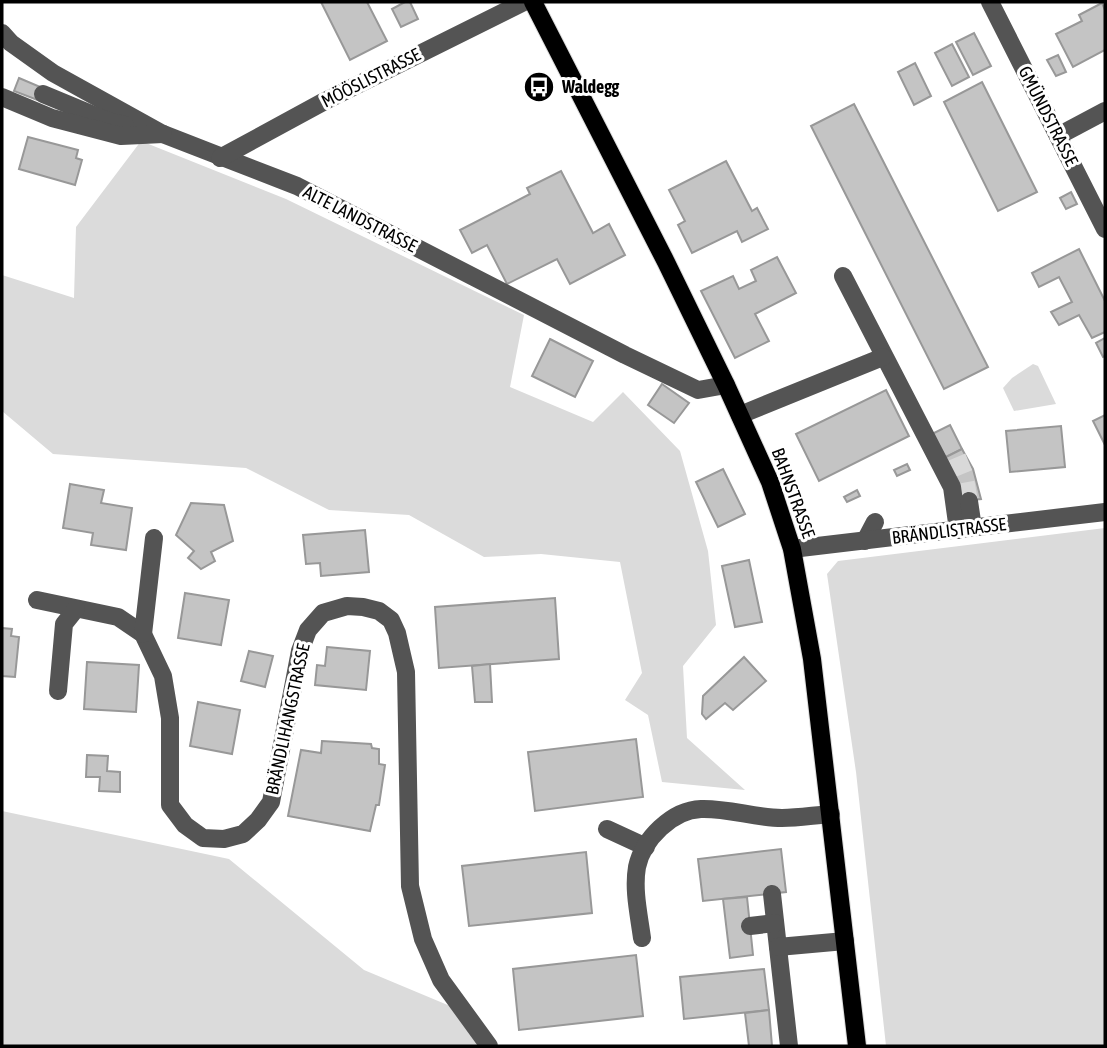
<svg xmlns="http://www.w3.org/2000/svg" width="1107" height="1048" font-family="'Asap Condensed',sans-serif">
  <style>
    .green { fill: #dbdbdb }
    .building { fill: #c4c4c4; stroke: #989898; stroke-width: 2 }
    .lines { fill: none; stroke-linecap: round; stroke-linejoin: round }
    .minor-tunnel { stroke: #d9d9d9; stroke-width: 18; stroke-dasharray: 18 9; stroke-linecap: butt }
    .major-casing { stroke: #dbdbdb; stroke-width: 20 }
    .minor { stroke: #545454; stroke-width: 18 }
    .major { stroke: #000; stroke-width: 18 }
    .labels { text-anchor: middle; stroke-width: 6; stroke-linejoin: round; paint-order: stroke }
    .street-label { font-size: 18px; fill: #000; stroke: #fff }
    .poi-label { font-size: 18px; font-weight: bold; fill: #000; stroke: #fff; text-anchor: start }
  </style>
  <rect width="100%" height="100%" fill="#fff"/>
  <g class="green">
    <polygon points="141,141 286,199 524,315 510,387 593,422 623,392 680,451 708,551 716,625 683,666 687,738 745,790 662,782 648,715 625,700 642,673 620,562 541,554 484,557 409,515 329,510 246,468 53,454 2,411 2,275 74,298 76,227"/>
    <polygon points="1033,364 1038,366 1056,404 1014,411 1003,388 1012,378"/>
    <polygon points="1105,528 1105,1046 886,1046 856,772 827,574 838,561"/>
    <polygon points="2,811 229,859 364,970 462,1011 489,1046 2,1046"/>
  </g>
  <g class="building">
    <polygon points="321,2 367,2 387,41 350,60"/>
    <polygon points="405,2 410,2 418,19 401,27 392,9"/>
    <polygon points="1102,3 1105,10 1105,50 1073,67 1056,34 1082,21 1079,15"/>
    <polygon points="974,33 991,66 973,75 956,42"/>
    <polygon points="952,44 969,77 952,86 935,53"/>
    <polygon points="1058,55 1066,72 1056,76 1047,60"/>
    <polygon points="915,63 931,96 914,105 898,72"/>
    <polygon points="19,78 45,89 40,101 14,91"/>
    <polygon points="982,82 1037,192 998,211 944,102"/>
    <polygon points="854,104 988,367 944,389 811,126"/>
    <polygon points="28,137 78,150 76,158 82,160 75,185 19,169"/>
    <polygon points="726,161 752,211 757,208 768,229 742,242 737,231 692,253 678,225 685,221 669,190"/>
    <polygon points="561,171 593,233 609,224 625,255 570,284 557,259 507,284 487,245 472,253 460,230 530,194 527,188"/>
    <polygon points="1071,192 1077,204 1066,209 1060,198"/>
    <polygon points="1079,249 1105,301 1105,332 1092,338 1079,315 1059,325 1051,312 1072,302 1059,277 1039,287 1032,273"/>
    <polygon points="777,257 796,293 755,314 769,341 735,358 701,291 733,276 739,289 756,281 751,270"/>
    <polygon points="1105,338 1105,356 1103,357 1096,343"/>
    <polygon points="550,339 593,361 575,397 532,376"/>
    <polygon points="662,384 689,403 674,423 648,405"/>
    <polygon points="886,390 909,436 819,481 796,434"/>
    <polygon points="1105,415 1105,445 1093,421"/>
    <polygon points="950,425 962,449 944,458 932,434"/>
    <polygon points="1061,426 1065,467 1010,472 1006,431"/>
    <polygon points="962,449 973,469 981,499 961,501 944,458"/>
    <polygon points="907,464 910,470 897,476 894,470"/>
    <polygon points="723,469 745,514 718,527 696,482"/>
    <polygon points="70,484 104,490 101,503 132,508 126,550 91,545 93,533 63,528"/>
    <polygon points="857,490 860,496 847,502 844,497"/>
    <polygon points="191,503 224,505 233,541 211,552 215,561 201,569 188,558 194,551 176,535"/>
    <polygon points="365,530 369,572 321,576 320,563 306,564 303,535"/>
    <polygon points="749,560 762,622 735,627 722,566"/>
    <polygon points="185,593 229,600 221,645 178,638"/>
    <polygon points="555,598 559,659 439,668 435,607"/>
    <polygon points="2,628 12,629 11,636 19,637 15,677 2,676"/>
    <polygon points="327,647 370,651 366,690 315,685 317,665 325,666"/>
    <polygon points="249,651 273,656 265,687 241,681"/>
    <polygon points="744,657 766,681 733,710 725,703 706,719 702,714 703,696"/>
    <polygon points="87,662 139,665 136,712 84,709"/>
    <polygon points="490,664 492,702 475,702 472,666"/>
    <polygon points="198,702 240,710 232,754 190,746"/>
    <polygon points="636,739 643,797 535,811 528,752"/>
    <polygon points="322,741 371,744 372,748 379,749 379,764 385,765 379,805 376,805 370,831 288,816 301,750 321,753"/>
    <polygon points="87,755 108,756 107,771 120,772 120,792 99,791 100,777 86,777"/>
    <polygon points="781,849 786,892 703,901 698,859"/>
    <polygon points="586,852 592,913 469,926 462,866"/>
    <polygon points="747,897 753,955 730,958 723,899"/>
    <polygon points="636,955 643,1016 519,1030 513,969"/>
    <polygon points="764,969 769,1010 684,1019 680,977"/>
    <polygon points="769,1010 772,1046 749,1046 745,1013"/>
  </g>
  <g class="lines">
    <polyline class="minor-tunnel" points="957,457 964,474 969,501"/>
    <g class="major-casing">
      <polyline id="major" points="533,2 666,262 726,385 770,482 792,549 812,659 857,1046"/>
    </g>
    <g class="minor">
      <polyline points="990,2 1105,229"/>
      <polyline points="2,33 11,43 53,73 163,134 297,186 625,355 698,390 726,385"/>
      <polyline points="43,94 108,121 125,125"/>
      <polyline points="2,97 52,118 121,136 163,134"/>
      <polyline points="1058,136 1105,111"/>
      <polyline points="220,158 323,102 524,2"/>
      <polyline points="843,276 952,487 958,530"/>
      <polyline points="740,415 883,357"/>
      <polyline points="969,501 973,528"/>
      <polyline points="865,541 875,522"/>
      <polyline points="792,549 1105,512"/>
      <polyline points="37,600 118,617 143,634 163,676 170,718 170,805 185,825 203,838 224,839 243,834 258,820 271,802 300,651 308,630 323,613 347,606 363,607 379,611 391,620 397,633 406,672 410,886 423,939 441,980 489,1046"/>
      <polyline points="143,634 154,538"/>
      <polyline points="58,691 64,624 76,609"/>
      <polyline points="607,829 646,847"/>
      <polyline points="772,894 789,1046"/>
      <polyline points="750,926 775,923"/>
      <path d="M642 938C639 915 633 890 637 867 643 839 672 810 701 809 728 808 755 818 782 818 799 818 815 815 831 814"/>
      <polyline points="778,947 845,941"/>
    </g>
    <use href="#major" class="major"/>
  </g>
  <defs>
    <g id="bus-disc" transform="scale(1.575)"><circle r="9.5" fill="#000" stroke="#fff"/><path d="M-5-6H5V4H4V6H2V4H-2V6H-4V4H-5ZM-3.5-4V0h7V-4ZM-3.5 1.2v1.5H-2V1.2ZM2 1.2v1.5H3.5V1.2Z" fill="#fff"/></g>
  </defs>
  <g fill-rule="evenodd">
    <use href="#bus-disc" x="539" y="87"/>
  </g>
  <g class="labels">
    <g class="street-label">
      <text transform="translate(371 78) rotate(-27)" y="6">MÖÖSLISTRASSE</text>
      <text transform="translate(1048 116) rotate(63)" y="6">GMÜNDSTRASSE</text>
      <text transform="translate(360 219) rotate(27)" y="6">ALTE LANDSTRASSE</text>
      <text transform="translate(793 493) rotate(70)" y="6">BAHNSTRASSE</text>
      <text transform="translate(949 531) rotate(-7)" y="6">BRÄNDLISTRASSE</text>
      <text transform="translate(288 719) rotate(-78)" y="6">BRÄNDLIHANGSTRASSE</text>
    </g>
    <g class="poi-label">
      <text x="562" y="93">Waldegg</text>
    </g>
  </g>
  <rect width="1107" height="1048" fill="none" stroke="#000000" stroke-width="7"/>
</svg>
